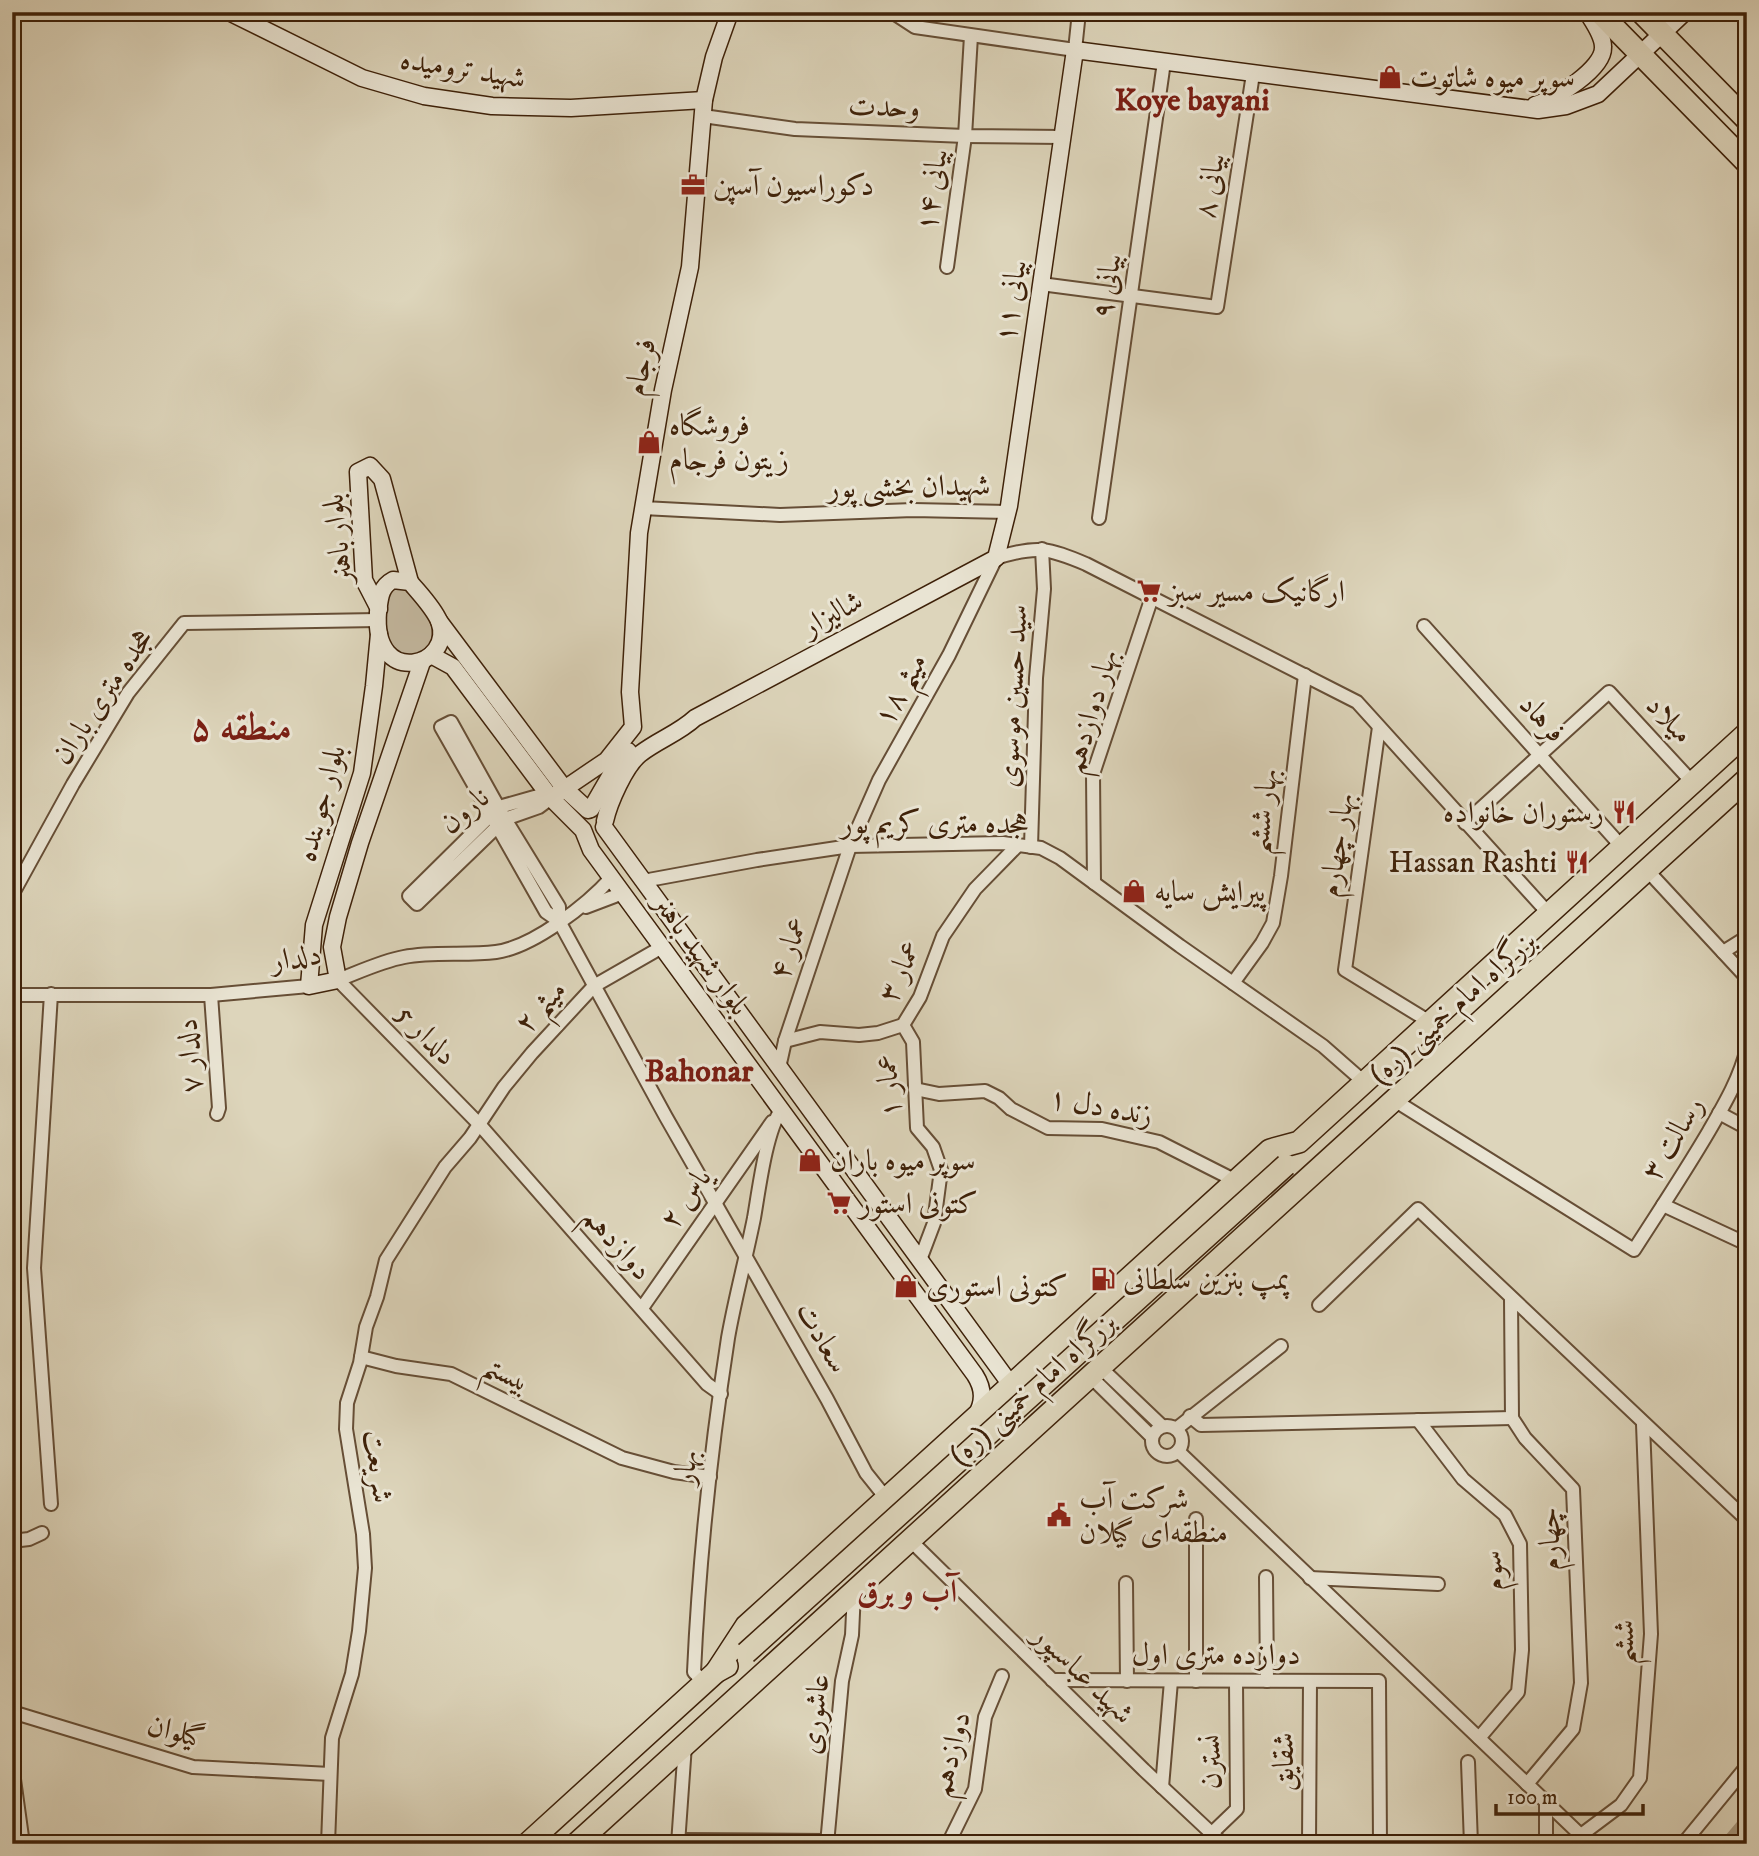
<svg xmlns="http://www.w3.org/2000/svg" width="1759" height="1856" font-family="'IM FELL DW Pica',Amiri,serif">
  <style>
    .green { fill: #c2b69d; stroke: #806c53; stroke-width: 2 }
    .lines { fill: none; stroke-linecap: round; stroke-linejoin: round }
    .river { stroke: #a7987e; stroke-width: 18 }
    .street-casing { stroke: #664e36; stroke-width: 16 }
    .secondary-casing { stroke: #3e2109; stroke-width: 19 }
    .highway-casing { stroke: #3e2109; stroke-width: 24 }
    .street { stroke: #e9e4d3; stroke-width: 12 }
    .secondary { stroke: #e9e4d3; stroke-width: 16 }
    .highway { stroke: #ddd5bb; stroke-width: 21 }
    .highway-bridge-casing { stroke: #3e2109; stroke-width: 24; stroke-linecap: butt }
    .highway-bridge { stroke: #ddd5bb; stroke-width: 21 }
    .labels { text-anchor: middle; stroke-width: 6; stroke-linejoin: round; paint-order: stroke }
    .street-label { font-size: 30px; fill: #3e2109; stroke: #e9e4d3 }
    .poi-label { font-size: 30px; fill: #3e2109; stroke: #e9e4d3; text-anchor: start }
    .neighbourhood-label { font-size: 32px; font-weight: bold; fill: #7a1f14; stroke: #e9e4d3 }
    .district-label { font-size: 37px; font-weight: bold; fill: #7a1f14; stroke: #e9e4d3 }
  </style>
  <rect width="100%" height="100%" fill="#ddd5bb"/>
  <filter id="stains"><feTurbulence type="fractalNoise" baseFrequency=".00286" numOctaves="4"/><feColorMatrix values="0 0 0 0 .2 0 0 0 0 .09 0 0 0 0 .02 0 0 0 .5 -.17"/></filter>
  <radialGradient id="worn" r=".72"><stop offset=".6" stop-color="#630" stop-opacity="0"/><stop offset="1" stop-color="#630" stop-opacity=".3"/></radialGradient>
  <path class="green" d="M396 585 408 587C423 608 439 620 430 647L410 659 389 647 383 622 387 590Z"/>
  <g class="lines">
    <polyline class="river" points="1730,1844 1747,1824"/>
    <g class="street-casing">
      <g id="street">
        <polyline points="892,12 915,27 1075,50 1079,12"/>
        <polyline points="1743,12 1747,16"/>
        <polyline points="703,116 795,129 965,136 1062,137"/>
        <polyline points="947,267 965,136 971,36"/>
        <polyline points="1041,284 1217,307 1253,74"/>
        <polyline points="643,508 780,515 913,510 1008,512"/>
        <polyline points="1099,518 1164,62"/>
        <polyline points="1424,626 1622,847"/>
        <polyline points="1379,727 1345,970 1430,1022"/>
        <polygon points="538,796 551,798 539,807 505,819 417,904 409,896 499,807"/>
        <polyline points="1465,823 1609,692 1693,783"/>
        <polyline points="1031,847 1036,678 1044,589 1042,549"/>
        <polyline points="1647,870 1747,978"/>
        <path d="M612 877C587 905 533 947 496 952 466 956 434 951 404 957 382 961 359 972 338 980L479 1124 707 1384 721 1394"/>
        <polyline points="643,881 757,860 850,846 1003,843 1041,848 1060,858 1180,946 1323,1046 1364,1082"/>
        <polyline points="1094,883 1093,774 1152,597"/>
        <polyline points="12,895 73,784 128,693 184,623 378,620"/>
        <polyline points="586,907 623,893"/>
        <polyline points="559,921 546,912 441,727 451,722 505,819 559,907 559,921 666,1117 827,1399 866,1473 886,1498"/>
        <polyline points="1723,952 1747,937"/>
        <polyline points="1233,983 1262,943 1273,923 1281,876 1305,675"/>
        <polyline points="12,995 211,995 309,986"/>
        <polyline points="211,995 219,1108 217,1114"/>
        <polyline points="903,1025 913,1042 917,1128 933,1147 941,1170 934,1223 920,1260"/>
        <polyline points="785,1041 820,1032 859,1035 878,1033 903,1025 920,997 943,936 975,889 1018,845"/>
        <path d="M779 1068 785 1041 850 846 879 780 949 655 996 558C1037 545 1048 548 1086 564L1357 702 1549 914"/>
        <polyline points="915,1089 939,1094 985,1091 999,1098 1011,1109 1048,1128 1102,1129 1159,1142 1236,1181"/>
        <path d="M1394 1100 1634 1250C1659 1211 1685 1172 1709 1131 1724 1105 1740 1078 1747 1048"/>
        <polyline points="1719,1113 1747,1128"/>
        <polyline points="1663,1205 1747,1244"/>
        <polyline points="1511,1299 1512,1418 1525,1438 1573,1489 1581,1683 1573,1729 1527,1784"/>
        <polyline points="1319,1305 1418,1209 1747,1520"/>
        <polyline points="642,1308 772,1122"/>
        <polyline points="361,1357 396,1366 451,1374 622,1458 674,1472 710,1477"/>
        <polyline points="1100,1367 1162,1426"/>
        <polyline points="1090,1376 1152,1437"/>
        <polyline points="1190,1416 1201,1425 1512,1418"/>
        <polyline points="1418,1420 1463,1479 1505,1515 1520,1544 1522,1650 1518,1692 1479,1738"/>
        <circle cx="1167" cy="1441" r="15"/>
        <polyline points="1176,1429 1281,1346"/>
        <polyline points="1178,1451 1590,1844"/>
        <polyline points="51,1504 34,1268 51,994"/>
        <polyline points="1196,1519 1196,1681"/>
        <polyline points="910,1540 1144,1770 1223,1844"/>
        <polyline points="12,1541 29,1539 42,1533"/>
        <polyline points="1266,1577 1267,1681"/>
        <polyline points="1310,1578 1438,1584"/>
        <polyline points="1126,1583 1127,1681"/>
        <polyline points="1052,1680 1379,1681 1380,1844"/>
        <path d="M704 1683 694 1672C699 1561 711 1448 728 1338 735 1298 746 1258 754 1218 759 1189 766 1132 781 1110"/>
        <polyline points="12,1712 193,1767 330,1774"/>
        <polyline points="1468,1762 1471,1844"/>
        <polyline points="12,1765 23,1844"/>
        <polyline points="1162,1787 1171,1681"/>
        <polyline points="1546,1802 1546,1844"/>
        <polyline points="1212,1833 1237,1809 1236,1681"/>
        <polyline points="1581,1835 1621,1805 1640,1778 1651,1634 1643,1424"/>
        <polyline points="679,1840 827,1841"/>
        <polyline points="328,1844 332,1738 352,1674 359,1631 365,1568 363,1534 346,1429 347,1403 360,1363 366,1327 377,1297 386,1260 445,1167 470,1138 504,1087 532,1053 594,986 662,947"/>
        <polyline points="678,1844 685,1745"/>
        <polyline points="827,1844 842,1681 852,1635 854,1591"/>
        <polyline points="948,1844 975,1789 985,1717 1002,1676"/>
        <polyline points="1309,1844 1310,1681"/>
        <polyline points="1683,1844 1747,1766"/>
      </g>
    </g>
    <g class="secondary-casing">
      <g id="secondary">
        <polyline points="229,12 362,78 424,96 492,106 571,108 704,100"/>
        <path d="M1535 105C1555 99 1604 69 1603 47 1603 35 1593 22 1587 12"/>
        <path d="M393 580 410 582C419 593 433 607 439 621 456 666 372 690 378 612 380 598 380 587 393 580Z"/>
        <polyline points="379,609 364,580 358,472 370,466 382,479 410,582"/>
        <polyline points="439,621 564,788 588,810"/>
        <polyline points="379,634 374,686 362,773 314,925 309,986 338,980 332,947 338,917 360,843 422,662"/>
        <path d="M431 655 453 667 551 798 583 830 591 850 975 1375C984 1389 984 1402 976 1416"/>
        <polyline points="551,798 607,760 633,727 630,692 639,533 663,390 690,267 704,100 714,57 730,12"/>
        <polyline points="591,809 613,771 628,751"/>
        <path d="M605 821C609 803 625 766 640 754 658 740 679 733 695 718L996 558 1009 506 1075 50 1538 110 1566 106 1598 94 1685 12"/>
        <polyline points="604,827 1011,1385"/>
      </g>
    </g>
    <g class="highway-casing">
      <g id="highway">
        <polyline points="1599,12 1747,163"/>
        <polyline points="1641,12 1747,120"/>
        <polyline points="716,1672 746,1626 1270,1150 1299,1142 1747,733"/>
        <polyline points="527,1844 716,1672 727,1666"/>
        <polyline points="576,1844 1747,779"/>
      </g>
    </g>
    <use href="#street" class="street"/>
    <use href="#secondary" class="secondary"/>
    <use href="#highway" class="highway"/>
    <g class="highway-bridge-casing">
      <polyline id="highway-bridge" points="746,1653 1286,1165"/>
    </g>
    <use href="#highway-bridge" class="highway-bridge"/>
  </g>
  <defs>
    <g id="shop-bare" transform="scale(1.89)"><path d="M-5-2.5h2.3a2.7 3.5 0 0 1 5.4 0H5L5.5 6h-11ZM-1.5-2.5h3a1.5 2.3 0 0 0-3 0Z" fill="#8f2418" stroke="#e9e4d3" stroke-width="2.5" paint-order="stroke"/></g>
    <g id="office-bare" transform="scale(1.89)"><path d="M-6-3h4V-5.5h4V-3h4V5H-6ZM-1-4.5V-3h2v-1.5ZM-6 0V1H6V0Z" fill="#8f2418" stroke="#e9e4d3" stroke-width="2.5" paint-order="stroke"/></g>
    <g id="supermarket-bare" transform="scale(1.89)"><path d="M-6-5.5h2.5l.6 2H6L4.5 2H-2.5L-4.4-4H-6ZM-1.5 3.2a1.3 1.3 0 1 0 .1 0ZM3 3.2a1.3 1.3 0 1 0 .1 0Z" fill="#8f2418" stroke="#e9e4d3" stroke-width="2.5" paint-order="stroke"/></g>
    <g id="restaurant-bare" transform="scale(1.89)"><path d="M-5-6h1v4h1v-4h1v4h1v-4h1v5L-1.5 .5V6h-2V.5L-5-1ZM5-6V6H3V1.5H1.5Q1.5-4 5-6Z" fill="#8f2418" stroke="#e9e4d3" stroke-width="2.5" paint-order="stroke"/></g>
    <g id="fuel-bare" transform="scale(1.89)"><path d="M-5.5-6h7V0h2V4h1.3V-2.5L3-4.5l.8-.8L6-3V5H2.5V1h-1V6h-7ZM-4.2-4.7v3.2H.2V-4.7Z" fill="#8f2418" stroke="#e9e4d3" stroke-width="2.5" paint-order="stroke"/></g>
    <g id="civic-bare" transform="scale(1.89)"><path d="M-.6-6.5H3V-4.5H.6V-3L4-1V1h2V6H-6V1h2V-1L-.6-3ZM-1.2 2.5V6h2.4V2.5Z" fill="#8f2418" stroke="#e9e4d3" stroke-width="2.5" paint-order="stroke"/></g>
  </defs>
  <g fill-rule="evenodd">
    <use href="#shop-bare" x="1390" y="77"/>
    <use href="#office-bare" x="693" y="185"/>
    <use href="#shop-bare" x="649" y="442"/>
    <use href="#supermarket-bare" x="1149" y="591"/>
    <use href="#restaurant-bare" x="1624" y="812"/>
    <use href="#restaurant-bare" x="1577" y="862"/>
    <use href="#shop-bare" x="1134" y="891"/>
    <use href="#shop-bare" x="810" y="1160"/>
    <use href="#supermarket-bare" x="839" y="1203"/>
    <use href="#fuel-bare" x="1103" y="1279"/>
    <use href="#shop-bare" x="906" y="1286"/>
    <use href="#civic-bare" x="1059" y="1515"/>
  </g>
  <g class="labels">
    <g class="street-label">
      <text transform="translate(463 68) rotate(9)" y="10">شهید ترومیده</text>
      <text transform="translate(884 106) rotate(2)" y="10">وحدت</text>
      <text transform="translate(1209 186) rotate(-81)" y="10">بیانی ۸</text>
      <text transform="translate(931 190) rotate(-82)" y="10">بیانی ۱۴</text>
      <text transform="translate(1106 286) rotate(-82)" y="10">بیانی ۹</text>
      <text transform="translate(1010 301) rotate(-82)" y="10">بیانی ۱۱</text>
      <text transform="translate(640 367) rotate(-78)" y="10">فرجام</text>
      <text transform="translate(909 486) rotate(-1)" y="10">شهیدان بخشی پور</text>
      <text transform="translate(337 539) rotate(-96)" y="10">بلوار باهنر</text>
      <text transform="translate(832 613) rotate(-28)" y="10">شالیزار</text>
      <text transform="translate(900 689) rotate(-61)" y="10">میثم ۱۸</text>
      <text transform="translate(102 696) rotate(-56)" y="10">هجده متری باران</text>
      <text transform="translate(1012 696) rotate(-87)" y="10">سید حسین موسوی</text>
      <text transform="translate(1090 711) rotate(-74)" y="10">بهار دوازدهم</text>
      <text transform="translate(1543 718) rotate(48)" y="10">فرهاد</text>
      <text transform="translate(1670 719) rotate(47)" y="10">میلاد</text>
      <text transform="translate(320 803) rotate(-75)" y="10">بلوار جوینده</text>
      <text transform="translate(464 810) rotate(-40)" y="10">نارون</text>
      <text transform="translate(1262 811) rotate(-83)" y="10">بهار ششم</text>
      <text x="935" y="833">هجده متری کریم پور</text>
      <text transform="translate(1336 845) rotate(-82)" y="10">بهار چهارم</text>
      <text transform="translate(788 948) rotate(-71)" y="10">عمار ۴</text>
      <text transform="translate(702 954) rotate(54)" y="10">بلوار شهید باهنر</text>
      <text transform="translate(296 957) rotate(-8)" y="10">دلدار</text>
      <text transform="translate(899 971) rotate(-66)" y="10">عمار ۳</text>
      <text transform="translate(540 1006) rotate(-47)" y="10">میثم ۲</text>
      <text transform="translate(1452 1007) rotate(-42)" y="10">بزرگراه امام خمینی (ره)</text>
      <text transform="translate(427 1034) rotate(46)" y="10">دلدار 5</text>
      <text transform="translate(189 1056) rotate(-94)" y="10">دلدار ۷</text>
      <text transform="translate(888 1086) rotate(-95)" y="10">عمار ۱</text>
      <text transform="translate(1101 1106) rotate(10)" y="10">زنده دل ۱</text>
      <text transform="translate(1672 1138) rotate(-59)" y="10">رسالت ۳</text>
      <text transform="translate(685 1198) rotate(-55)" y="10">یاس ۲</text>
      <text transform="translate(618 1243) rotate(48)" y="10">دوازدهم</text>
      <text transform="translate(823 1337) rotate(60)" y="10">سعادت</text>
      <text transform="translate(507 1373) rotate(26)" y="10">بیستم</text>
      <text transform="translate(1032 1388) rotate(-42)" y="10">بزرگراه امام خمینی (ره)</text>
      <text transform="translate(379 1466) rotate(82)" y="10">شریعت</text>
      <text transform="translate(685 1467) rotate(-83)" y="10">بهار</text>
      <text transform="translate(1549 1539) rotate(-92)" y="10">چهارم</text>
      <text transform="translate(1492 1571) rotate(-95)" y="10">سوم</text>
      <text transform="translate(1623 1642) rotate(-88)" y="10">ششم</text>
      <text x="1216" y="1664">دوازده متری اول</text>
      <text transform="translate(1084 1674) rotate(44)" y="10">شهید عباسپور</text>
      <text transform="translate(814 1714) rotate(-83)" y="10">عاشوری</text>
      <text transform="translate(176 1731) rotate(15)" y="10">گیلوان</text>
      <text transform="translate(950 1754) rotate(-76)" y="10">دوازدهم</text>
      <text transform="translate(1210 1762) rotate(-90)" y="10">نسترن</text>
      <text transform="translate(1283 1762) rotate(-90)" y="10">شقایق</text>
    </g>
    <g class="poi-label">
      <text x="1410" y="87">سوپر میوه شاتوت</text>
      <text x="713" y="195">دکوراسیون آسپن</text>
      <text x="669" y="435">فروشگاه<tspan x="669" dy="34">زیتون فرجام</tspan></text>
      <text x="1169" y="601">ارگانیک مسیر سبز</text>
      <text x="1604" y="822" text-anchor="end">رستوران خانواده</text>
      <text x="1557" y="872" text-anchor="end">Hassan Rashti</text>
      <text x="1154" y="901">پیرایش سایه</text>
      <text x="830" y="1170">سوپر میوه باران</text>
      <text x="859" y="1213">کتونی استور</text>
      <text x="1123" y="1289">پمپ بنزین سلطانی</text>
      <text x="926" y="1296">کتونی استوری</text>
      <text x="1079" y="1508">شرکت آب<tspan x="1079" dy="34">منطقه‌ای گیلان</tspan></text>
    </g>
    <g class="neighbourhood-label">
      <text x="1192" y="110">Koye bayani</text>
      <text x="699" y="1081">Bahonar</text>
      <text x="907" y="1602">آب و برق</text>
    </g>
    <g class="district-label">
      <text x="241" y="739">منطقه ۵</text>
    </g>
  </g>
  <rect width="1759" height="1856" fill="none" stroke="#ddd5bb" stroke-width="42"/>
  <rect x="14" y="14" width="1731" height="1828" fill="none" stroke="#3e2109" stroke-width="3.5"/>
  <rect x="21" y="21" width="1717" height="1814" fill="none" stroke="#3e2109" stroke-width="2"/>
  <path d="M1496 1804v10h147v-10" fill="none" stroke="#3e2109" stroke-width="3.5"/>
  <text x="1507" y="1804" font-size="21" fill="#3e2109" stroke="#e9e4d3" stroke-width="5" paint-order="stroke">100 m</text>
  <rect width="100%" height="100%" filter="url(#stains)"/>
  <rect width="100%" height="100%" fill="url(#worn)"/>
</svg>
